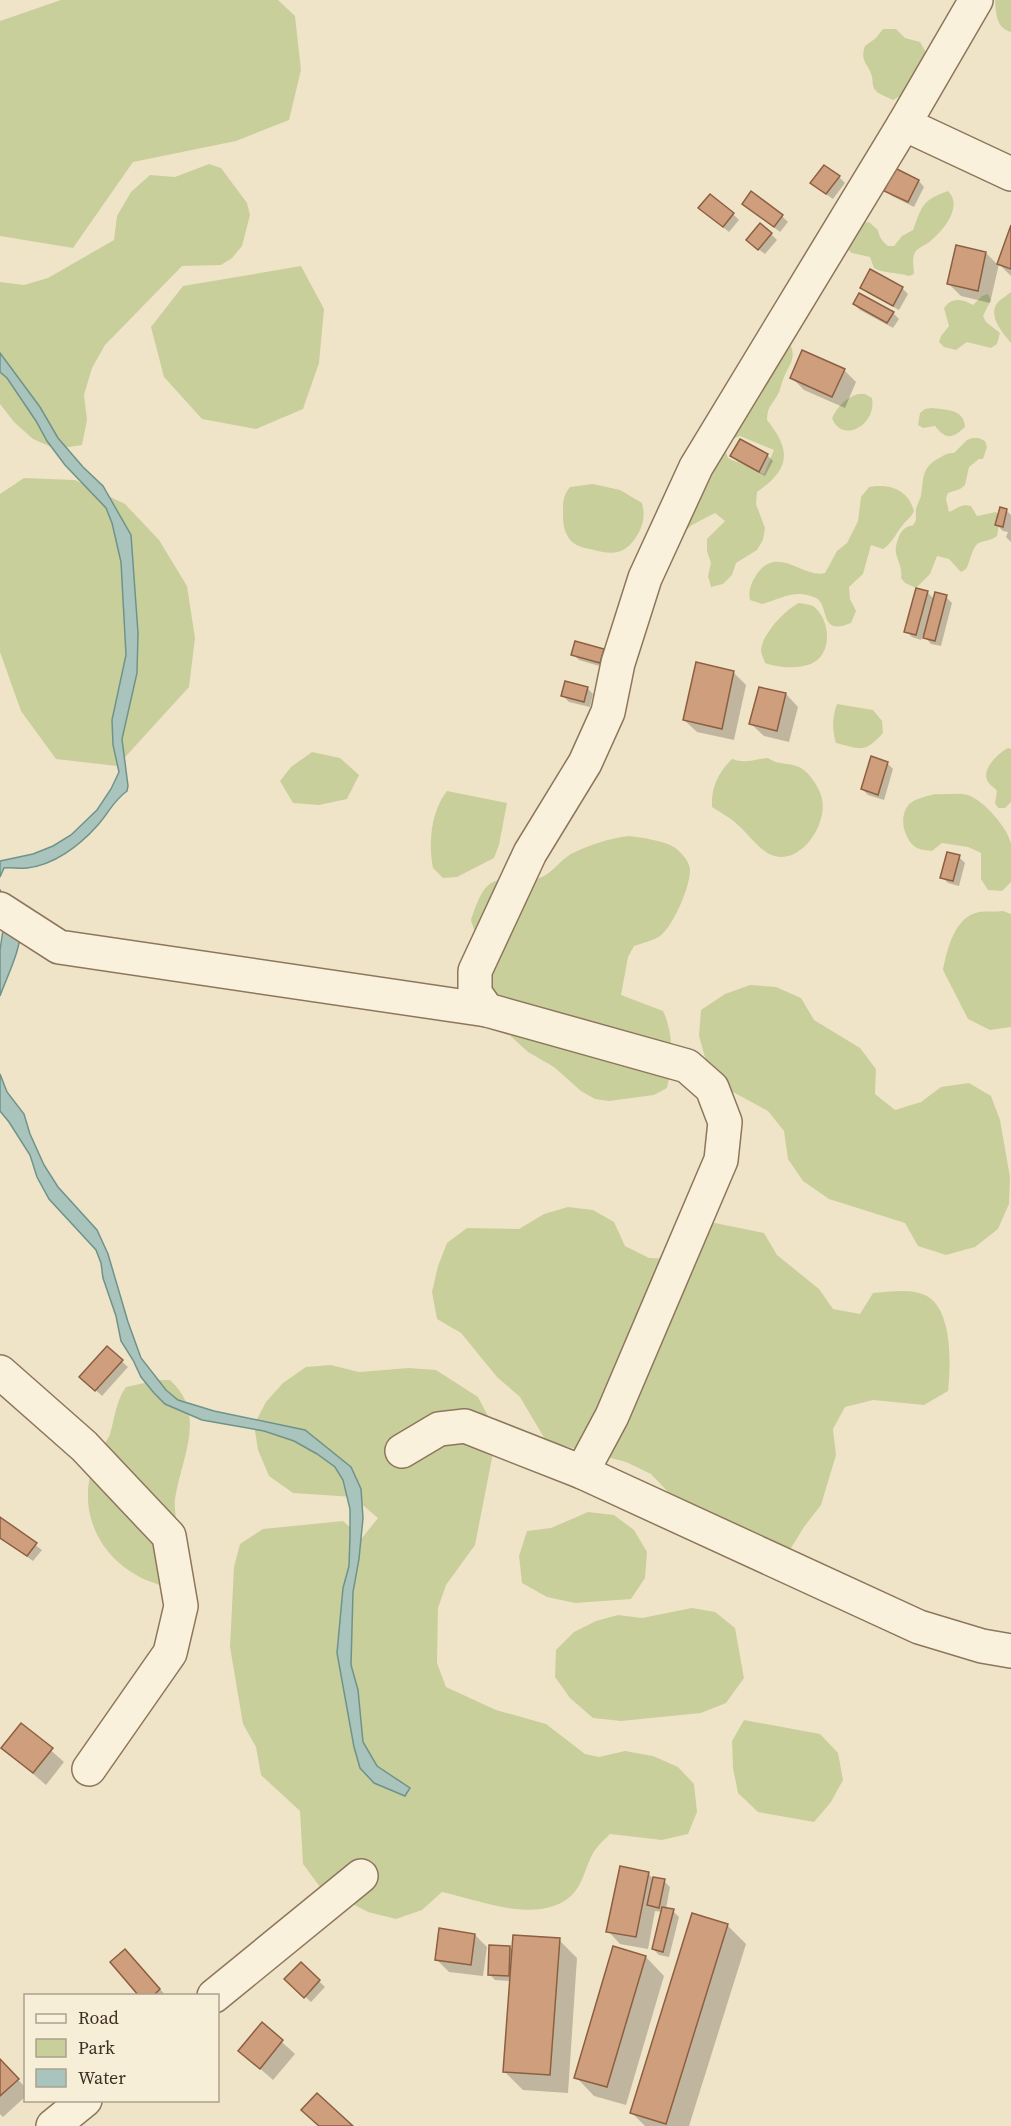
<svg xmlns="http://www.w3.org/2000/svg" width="1011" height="2126" font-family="'Source Serif 4',serif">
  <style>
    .green { fill: #c9cf9b; fill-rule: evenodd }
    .water { fill: #a9c4bc; stroke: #6f938a; stroke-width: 1.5 }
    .shadow { fill: #0003 }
    .building { fill: #cf9f7d; stroke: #8d5f41; stroke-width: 1.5 }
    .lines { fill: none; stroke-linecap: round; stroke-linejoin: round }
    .minor-casing { stroke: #8d765c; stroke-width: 36 }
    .minor { stroke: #faf1dc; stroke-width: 33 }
  </style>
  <rect width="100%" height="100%" fill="#f0e4c8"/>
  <g class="green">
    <polygon points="61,0 278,0 295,16 301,70 289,120 236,141 133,162 73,248 0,236 0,21"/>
    <path d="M995 0H1011V32C996 28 996 14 995 0Z"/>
    <path d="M883 29H896L905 38 920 42 929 58 904 94 893 100C888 97 880 95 876 91 872 87 873 82 872 77 870 65 859 62 865 46L876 38Z"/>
    <polygon points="209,164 221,168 247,203 250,215 242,246 232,258 221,265 182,266 105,345 92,368 84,395 87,420 82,445 56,449 33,439 14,422 0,404 0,282 24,285 48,278 114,240 117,216 131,192 150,175 175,177"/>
    <path d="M948 191C964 207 942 232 928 243 924 246 916 248 914 255 912 260 914 268 914 274L909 276C897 272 885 274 874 268L870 257 852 253 847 249 862 223 869 222 878 230C879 237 882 241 888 246H894L902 236 913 230C922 206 922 200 948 191Z"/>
    <polygon points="301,266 324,309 319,363 303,409 256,429 202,419 164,377 151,327 183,286"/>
    <path d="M1011 292V343C1002 332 986 314 999 301 1003 298 1007 295 1011 292Z"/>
    <path d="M988 294 991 300 983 316 986 322 1000 333 997 344 991 348 967 342 956 350 944 347 939 342 941 336 949 326 944 308C952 297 962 299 973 305L982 296Z"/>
    <path d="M779 346H791C796 359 789 365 784 377 781 384 780 393 775 399 769 409 768 407 767 420 792 451 790 469 757 492L756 504 765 528 763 540 757 550 736 563 732 575 723 584 711 587 708 576 711 563 707 551V539L725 521 715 513 692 525 683 533 671 526ZM740 436 774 450 764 474 728 458 723 443Z"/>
    <path d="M858 394H865L872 398C877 426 841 444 832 418 837 407 847 397 858 394Z"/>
    <path d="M931 408C945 410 964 408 965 427 953 438 947 441 935 426L923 428 918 425 920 413 925 409Z"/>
    <path d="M972 438H979L985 441 987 447 983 459H979L969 467 965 485 960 489 948 493 946 499 949 512C958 509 960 503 971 506L977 516 996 512 1000 518 997 536C991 541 986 540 979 543 972 546 970 563 966 569L961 572 949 559 937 556 930 574 916 588 905 583 901 578C903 564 894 558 896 546 898 539 900 530 907 527 912 524 912 528 915 522 917 519 915 513 916 509 917 504 920 500 921 496 924 477 921 467 941 457 946 454 948 453 954 453L967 440Z"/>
    <polygon points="24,478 75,480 125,504 159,540 187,586 195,638 189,687 117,766 56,759 21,711 0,652 0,494"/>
    <path d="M593 484 620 490 642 503C645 515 644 523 638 534 625 556 613 555 590 549 580 547 572 545 567 535 563 528 563 520 563 512 563 501 563 496 570 487Z"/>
    <path d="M876 486C894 485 909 492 914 511 911 518 906 520 902 526 895 535 892 543 883 549L871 545 863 574 849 587 850 599 856 611 851 623C818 637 830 605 816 598 795 588 781 599 762 604L750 600C748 591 751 584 755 577 776 542 803 579 825 573L837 551 847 543 858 521 861 497 869 487Z"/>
    <path d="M799 603C803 604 809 604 813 606 829 617 833 649 816 661 803 670 779 668 765 663 764 659 761 654 761 650 762 634 786 609 799 603Z"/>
    <path d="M837 704 873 710 882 721 883 733C864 754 861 749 836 743 832 729 832 718 837 704Z"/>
    <path d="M1008 748 1011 749V802L1005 808H998L995 803 997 791C994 787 989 785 987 780 982 769 998 753 1008 748Z"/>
    <polygon points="312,752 340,758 359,775 347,799 319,805 293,803 280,781 291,767"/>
    <path d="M768 758C782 768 796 759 809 775 814 780 821 792 822 799 828 825 799 869 769 854 758 848 748 834 738 825 731 818 721 813 712 807 711 787 718 773 732 759 746 764 754 759 768 758Z"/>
    <path d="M447 791 507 803 499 845 494 858 457 877 443 878 433 868C428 843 431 811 447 791Z"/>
    <path d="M935 794C946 795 957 792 968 795 983 800 1008 828 1011 844 1011 856 1011 870 1011 882L1002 891 988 890 981 879V853L968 847 942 843 932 851C927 850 921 850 917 848 903 840 897 812 912 802 918 798 928 796 935 794Z"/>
    <path d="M629 836C644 838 661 840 674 847 681 852 689 861 690 869 691 885 673 927 660 936 653 941 642 943 634 946L628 957 621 995 663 1011C674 1034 673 1064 667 1088L654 1095 609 1101 595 1099 581 1091 554 1067 528 1052 505 1031 471 920C475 909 480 890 491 883 505 875 522 883 537 879 551 875 559 861 571 854 588 845 610 838 629 836Z"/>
    <path d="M1003 911 1011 914V1027L990 1030 968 1019 943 970C947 950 954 917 979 912 986 911 995 912 1003 911Z"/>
    <polygon points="750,985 776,987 801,998 814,1020 860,1048 876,1069 875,1094 895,1110 921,1102 941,1087 969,1083 991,1096 1000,1120 1010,1177 1009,1204 998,1229 975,1247 946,1255 918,1246 905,1223 829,1199 803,1181 788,1159 784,1131 768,1111 718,1084 706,1061 699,1036 701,1010 725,994"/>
    <path d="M568 1207 593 1210 614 1222 625 1246 649 1258 675 1259 710 1222 764 1233 777 1255 819 1289 833 1309 860 1314 873 1293C889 1292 909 1288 925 1295 953 1308 951 1365 948 1391L924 1405 873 1400 845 1407 833 1429 836 1455 821 1505 804 1527 791 1548 761 1549 689 1514 651 1474 626 1462 546 1441 520 1397 497 1377 461 1333 437 1319 432 1292 438 1266 447 1243 467 1228 519 1229 544 1214Z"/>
    <path d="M331 1365 359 1372 409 1368 436 1370 478 1397 490 1420 494 1448 475 1545 446 1585 438 1608 437 1663 446 1687 496 1710 546 1724 585 1754 599 1757 625 1751 653 1756 678 1767 694 1784 697 1812 688 1834 662 1840 610 1834C604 1840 596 1847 592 1855 585 1868 583 1885 571 1896 539 1925 478 1900 442 1892L422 1910 396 1919 368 1912 320 1887 303 1864 300 1811 261 1775 256 1747 243 1724 230 1647 234 1567 240 1544 263 1529 343 1521 362 1538 378 1518 353 1497 293 1493 269 1476 258 1450 254 1425 266 1402 283 1383 306 1367Z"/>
    <path d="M158 1380H170C208 1414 181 1459 175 1499 174 1507 176 1514 176 1522 176 1541 168 1567 164 1586 108 1572 73 1519 94 1462 97 1452 106 1444 110 1434 115 1417 116 1401 126 1387Z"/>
    <polygon points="588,1512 614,1515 634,1530 647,1552 645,1578 631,1599 575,1603 547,1597 522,1583 519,1556 527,1531 551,1528"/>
    <polygon points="692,1608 715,1612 735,1628 744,1678 726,1703 701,1713 621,1721 593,1718 570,1698 555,1677 556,1650 574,1632 596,1621 618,1615 642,1618"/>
    <polygon points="744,1720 820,1734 838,1753 843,1780 831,1802 814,1822 758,1812 738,1793 733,1768 732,1741"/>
  </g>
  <g class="water">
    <path d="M0 353 40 407 58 438 83 467 103 486 131 535 138 633 137 673 122 739 128 786 127 791C112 802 109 813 97 826 79 846 54 865 27 868 19 869 12 867 4 868L0 877V861L33 854 53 846 71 835 97 810 111 789 119 772 113 745 112 720 126 655 121 562 112 523 106 508 65 465 47 441 36 421 7 378 0 372Z"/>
    <path d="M0 890C7 900 18 915 20 928 23 945 6 979 0 996V950L3 930 0 921Z"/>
    <polygon points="0,1074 7,1092 24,1114 30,1134 44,1165 58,1187 97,1230 108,1254 128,1322 141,1358 166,1390 178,1400 214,1411 305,1430 351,1467 361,1489 363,1518 359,1559 353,1592 351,1665 358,1690 363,1742 377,1766 410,1788 405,1796 374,1783 360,1768 354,1747 337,1653 343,1588 349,1566 350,1537 350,1509 343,1480 335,1467 317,1454 294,1441 264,1431 202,1420 165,1404 154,1393 141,1377 133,1360 121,1341 116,1316 103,1278 101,1263 96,1250 49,1199 37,1177 30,1155 9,1122 0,1111"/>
  </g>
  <g class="shadow">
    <polygon points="839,177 845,183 833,199 818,189"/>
    <polygon points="919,181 924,187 914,207 892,196 886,190"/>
    <polygon points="744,204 782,216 788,222 780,232"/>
    <polygon points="706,214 733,214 739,220 729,232"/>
    <polygon points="1011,229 1011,276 999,264 990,303 961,296 948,283 957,247 986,253 998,265"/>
    <polygon points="771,234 777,240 765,254 754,246"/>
    <polygon points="862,287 902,288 908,294 899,310 868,293"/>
    <polygon points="854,304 893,313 899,319 893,328 860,310"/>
    <polygon points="844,370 856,382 845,408 804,390 792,378"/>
    <polygon points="767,455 773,461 765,476 738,462 732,456"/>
    <polygon points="1006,510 1011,515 1011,542 1006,537 1008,532 1003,531 997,525"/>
    <polygon points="927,592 935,600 946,597 952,603 941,646 931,644 923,635 921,640 912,637 906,631"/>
    <polygon points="603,650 609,656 606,668 579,660 573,654"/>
    <polygon points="734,673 746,685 734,740 697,732 684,720"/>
    <polygon points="587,688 593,694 590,707 569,702 563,696"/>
    <polygon points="786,694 798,707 789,742 764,736 751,724"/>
    <polygon points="887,763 893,769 884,800 868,795 862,789"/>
    <polygon points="959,857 965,863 959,886 948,883 942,877"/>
    <polygon points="107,1348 128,1367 102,1396 87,1382"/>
    <polygon points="0,1519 42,1550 33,1561 0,1538"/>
    <polygon points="22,1725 64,1762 46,1785 3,1748"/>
    <polygon points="648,1873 653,1879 664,1881 670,1887 666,1909 673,1911 679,1917 669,1957 659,1955 653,1949 663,1912 655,1911 648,1949 620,1944 608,1931"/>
    <polygon points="727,1925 746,1944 689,2126 645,2126 632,2113"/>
    <polygon points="475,1935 487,1947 483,1976 449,1972 436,1959"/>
    <polygon points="559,1940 577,1958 568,2093 523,2090 504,2071 511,1981 495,1980 489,1974 510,1947 513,1951"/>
    <polygon points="125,1951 138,1963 166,1996 141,1996"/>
    <polygon points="646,1957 664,1976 626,2105 594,2096 576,2077"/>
    <polygon points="301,1964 325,1987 311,2002 286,1979"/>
    <polygon points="262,2024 295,2054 273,2080 240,2051"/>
    <polygon points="0,2061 26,2088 26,2096 3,2117 0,2114"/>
  </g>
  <g class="building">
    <polygon points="824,165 840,176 826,194 810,183"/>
    <polygon points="895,168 919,180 908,202 884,191"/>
    <polygon points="751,191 783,215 774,227 742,204"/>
    <polygon points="710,194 734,213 723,227 698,208"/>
    <polygon points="760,223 772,233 758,250 746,240"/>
    <polygon points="1011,225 1011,269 997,264"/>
    <polygon points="956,245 986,252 978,291 947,284"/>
    <polygon points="870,269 903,287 893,306 860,288"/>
    <polygon points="859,293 894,312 887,323 853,304"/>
    <polygon points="802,350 845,369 832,397 790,378"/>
    <polygon points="740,439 768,454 759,472 730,456"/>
    <polygon points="1000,507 1007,509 1003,527 995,525"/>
    <polygon points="916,588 928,591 916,635 904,632"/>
    <polygon points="935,592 947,595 935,641 923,638"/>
    <polygon points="575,641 604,649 600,663 571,655"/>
    <polygon points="696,662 734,671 722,729 683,720"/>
    <polygon points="565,681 588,687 584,702 561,696"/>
    <polygon points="759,687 786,693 777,731 749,724"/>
    <polygon points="871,756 888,762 878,795 861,789"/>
    <polygon points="947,852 960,855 953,881 940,878"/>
    <polygon points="107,1346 123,1360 95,1391 79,1377"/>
    <polygon points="0,1517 37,1543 27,1556 0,1538"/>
    <polygon points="21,1723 53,1748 33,1773 1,1748"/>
    <polygon points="620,1866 649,1872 636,1937 606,1932"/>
    <polygon points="653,1877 665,1879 659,1908 647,1905"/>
    <polygon points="662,1907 674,1909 663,1952 652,1949"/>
    <polygon points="692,1913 728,1924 666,2124 630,2113"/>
    <polygon points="439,1928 475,1934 471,1965 435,1960"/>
    <polygon points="513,1935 560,1938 550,2075 503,2072"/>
    <polygon points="489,1945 510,1946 509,1976 488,1975"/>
    <polygon points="613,1946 646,1956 607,2087 574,2078"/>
    <polygon points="125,1949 160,1989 153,1996 139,1996 110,1962"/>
    <polygon points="301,1962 320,1980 304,1998 284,1979"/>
    <polygon points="262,2022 283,2040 260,2069 238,2051"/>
    <polygon points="0,2059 19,2079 0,2096"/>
    <polygon points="317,2093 353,2126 319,2126 301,2110"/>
  </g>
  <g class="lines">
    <g class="minor-casing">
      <g id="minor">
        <polyline points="904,124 1011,174"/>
        <polyline points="0,909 59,947 487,1010"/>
        <polyline points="0,1372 84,1446 169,1536 181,1606 170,1653 89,1769"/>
        <polyline points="402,1451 439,1429 465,1426 582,1472 612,1416 721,1160 725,1122 712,1088 687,1066 487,1010 475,993 475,971 530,853 585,763 608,712 618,663 645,578 696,467 904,124 976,0"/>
        <polyline points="582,1472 919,1627 982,1646 1011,1651"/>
        <polyline points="214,1996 361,1876"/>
        <polyline points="53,2126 85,2100"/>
      </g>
    </g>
    <use href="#minor" class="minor"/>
  </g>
  <rect x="24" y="1994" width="195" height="108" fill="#f7eed8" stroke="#ada18e" stroke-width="1.5"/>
  <rect x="36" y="2014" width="30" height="9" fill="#faf1dc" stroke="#ada18e" stroke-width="1.5"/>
  <text x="78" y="2024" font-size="18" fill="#3d2e20">Road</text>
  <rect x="36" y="2039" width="30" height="18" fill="#c9cf9b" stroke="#ada18e" stroke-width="1.5"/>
  <text x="78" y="2054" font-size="18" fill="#3d2e20">Park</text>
  <rect x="36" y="2069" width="30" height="18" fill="#a9c4bc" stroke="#ada18e" stroke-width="1.5"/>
  <text x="78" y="2084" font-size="18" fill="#3d2e20">Water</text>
</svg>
